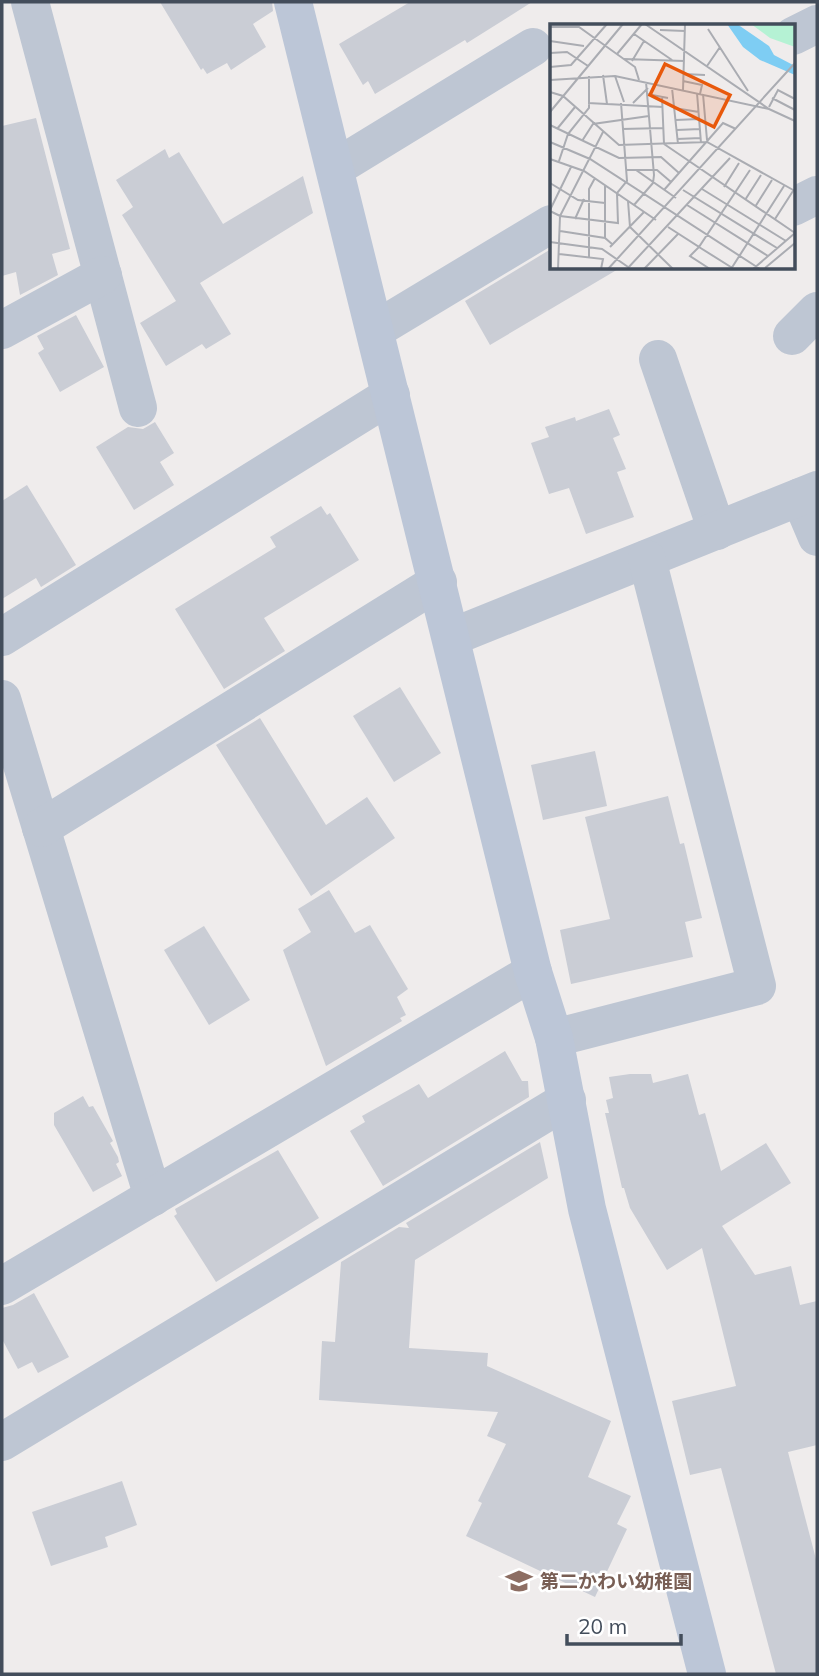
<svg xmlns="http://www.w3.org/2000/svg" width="819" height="1676" font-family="Mulish,'Noto Sans JP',sans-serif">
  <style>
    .building { fill: #cacdd5 }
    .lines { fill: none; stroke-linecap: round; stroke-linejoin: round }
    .street { stroke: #bec6d3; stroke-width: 38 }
    .secondary { stroke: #bcc6d7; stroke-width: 38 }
    .labels { text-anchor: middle; stroke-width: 5; stroke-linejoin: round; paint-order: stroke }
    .education-label { font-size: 19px; font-weight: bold; fill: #785e54; stroke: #fff; text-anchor: start }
    .inset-road { fill: none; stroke: #aaacb2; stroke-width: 2 }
    .view { fill: #e8590c; fill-opacity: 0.15; stroke: #e8590c; stroke-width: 3.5 }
    .inset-edge { fill: none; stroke: #434d5b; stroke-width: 3.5 }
  </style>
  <rect width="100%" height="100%" fill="#efecec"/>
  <g class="building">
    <polygon points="160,2 272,2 273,11 253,24 266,47 231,70 227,63 207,74 203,68 201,70"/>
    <polygon points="410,2 532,2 467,43 465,40 375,94 368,81 363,85 339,44"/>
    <polygon points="36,118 70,249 52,254 58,275 20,295 16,272 2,276 2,126"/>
    <polygon points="165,149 169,158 179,152 223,224 303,176 313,213 200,283 231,334 206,349 202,344 166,366 140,323 176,301 122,215 133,207 116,180"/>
    <polygon points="551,249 551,268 620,268 490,345 465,301"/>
    <polygon points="76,315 104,367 60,392 38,353 44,349 37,336"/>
    <polygon points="609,409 620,435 613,438 626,469 617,472 634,517 586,534 569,488 549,494 531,443 549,437 545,427 575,417 576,421"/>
    <polygon points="155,422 174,453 160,462 174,485 134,510 96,447 128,427 143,429"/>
    <polygon points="27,485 76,565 41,587 36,578 2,599 2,501"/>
    <polygon points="321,506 327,515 330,513 359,560 264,618 285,651 224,689 175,609 276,547 270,537"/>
    <polygon points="400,687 441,753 394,782 353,716"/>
    <polygon points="260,718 326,825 367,797 395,838 311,896 216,745"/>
    <polygon points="595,751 607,806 543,820 531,765"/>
    <polygon points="668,796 680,844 684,843 702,918 685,922 693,957 571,984 560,930 610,919 585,817"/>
    <polygon points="329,890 355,933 370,925 408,989 397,997 406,1015 400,1018 402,1021 326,1066 283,950 311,932 298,909"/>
    <polygon points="204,926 250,1000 209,1025 164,950"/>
    <polygon points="505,1051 522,1081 528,1081 529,1097 383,1186 350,1131 365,1122 362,1116 419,1084 428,1098"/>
    <polygon points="630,1074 651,1074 653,1083 688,1074 699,1115 705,1113 721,1171 766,1143 791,1183 722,1226 755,1275 791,1266 800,1305 817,1301 817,1445 788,1452 817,1563 817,1674 776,1674 721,1468 690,1475 672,1401 736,1386 702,1248 667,1270 630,1208 624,1188 622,1188 605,1113 609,1113 606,1100 613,1098 609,1077"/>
    <polygon points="83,1096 89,1107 93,1106 113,1141 110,1143 118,1157 119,1162 116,1164 122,1176 93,1192 54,1125 54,1113"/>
    <polygon points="540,1142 548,1178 415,1260 409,1348 488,1353 487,1366 611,1421 588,1477 631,1496 617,1524 627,1529 595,1597 466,1536 482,1503 478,1501 506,1444 487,1436 498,1412 319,1400 322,1341 335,1342 341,1262 399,1227 409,1228 406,1223"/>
    <polygon points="278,1150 319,1218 216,1282 174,1216 177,1214 175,1209"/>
    <polygon points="34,1293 69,1357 38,1373 32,1362 18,1369 2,1339 2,1308 13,1305"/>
    <polygon points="122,1481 137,1525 105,1537 108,1547 51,1566 32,1512"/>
  </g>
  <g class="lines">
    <g class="street">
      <polyline points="30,2 138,408"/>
      <polyline points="793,36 817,24"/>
      <polyline points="335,168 533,47"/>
      <polyline points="793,207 817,195"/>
      <polyline points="2,330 103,275"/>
      <polyline points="375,330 551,224"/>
      <polyline points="792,336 817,311"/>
      <polyline points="658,359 717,531"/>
      <polyline points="800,497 817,537"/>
      <polyline points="2,637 391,395"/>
      <polyline points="452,637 817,490"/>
      <polyline points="2,699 153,1197"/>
      <polyline points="41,828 438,582"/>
      <polyline points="554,1038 757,986 647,559"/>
      <polyline points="2,1286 533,972"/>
      <polyline points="2,1442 567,1100"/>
    </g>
    <polyline class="secondary" points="293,2 533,972 554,1038 587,1209 707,1674"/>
  </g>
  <defs>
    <g id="school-bare" transform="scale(2.1)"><path d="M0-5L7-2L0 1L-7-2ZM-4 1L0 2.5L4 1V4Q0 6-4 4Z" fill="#8d6e63" stroke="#fff" stroke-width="2.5" paint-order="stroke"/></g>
  </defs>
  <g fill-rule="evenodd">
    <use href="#school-bare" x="519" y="1581"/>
  </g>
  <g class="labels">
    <g class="education-label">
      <text x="540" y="1588">第二かわい幼稚園</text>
    </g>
  </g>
  <g transform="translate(550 24)">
    <rect width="245" height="245" fill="#efecec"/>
    <path d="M201 0H245V23L220 14Z" fill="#b5f2d4"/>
    <path d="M177 0H187L219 22 224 31 245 42V51L210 36 193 23Z" fill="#7ecdf3"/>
    <path class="inset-road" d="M95 0 219 85M0 3H29L85 43 89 56M158 5 198 67M110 6 135 7M84 10 122 36M0 17 34 22M0 29 17 28 38 42M67 30 92 0M74 35 134 37M82 37 94 17M157 42 170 23M0 43 21 41 57 0M134 50 155 51M53 51 57 80M65 52 74 78M0 56 65 52 219 85 245 97M133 57 152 61 150 70M122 64 128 120M133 66 135 0M0 68 13 72 69 121 157 118 245 167M147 69 151 119M97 70 118 74M153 70 157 116M112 73 114 120M222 74 245 86M38 79 113 83M83 79 98 64M219 83 228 66 245 75M124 84 149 88M0 88 73 0M126 96 149 95M0 101 69 134 111 133 129 149M7 105 25 83M72 105 114 104M127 106 150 105M127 115 151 114M32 117 43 100 99 92M0 118 40 135 210 245M114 120 245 209M0 135 34 147 106 196M9 137 18 110 39 84V52M77 146H86L126 174M86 146H107L121 158M0 159 28 176 55 179M55 161V214M174 163 189 139M152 165 236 217M114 166 173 99 186 105M133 166 227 224M195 176 211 151M78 177 80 203 123 245M84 181 103 159 104 151 96 58M137 181 218 232M205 183 222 156M0 186 21 143M0 187 10 192 68 199 67 169 77 157 71 79M25 195 34 175M225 195 243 167M118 203 149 223 140 232 160 245M10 207 55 214 62 220M0 218 52 225 81 245M60 223 94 188M9 230 53 235 51 245M39 233V165L45 154M215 244 245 219M8 245 10 192 53 108M58 245 245 39M77 245 180 134M94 245 128 210M181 245 234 162M184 245 149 223 200 146M203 245 245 209"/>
    <path class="view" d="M115 40 180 71 164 103 100 71Z"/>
    <rect width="245" height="245" class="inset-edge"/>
  </g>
  <rect width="819" height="1676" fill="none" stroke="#434d5b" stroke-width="7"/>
  <path d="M567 1634v10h114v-10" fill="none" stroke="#434d5b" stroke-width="3.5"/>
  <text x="578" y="1634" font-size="21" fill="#434d5b" stroke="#ffffff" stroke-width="5" paint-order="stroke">20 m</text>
</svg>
